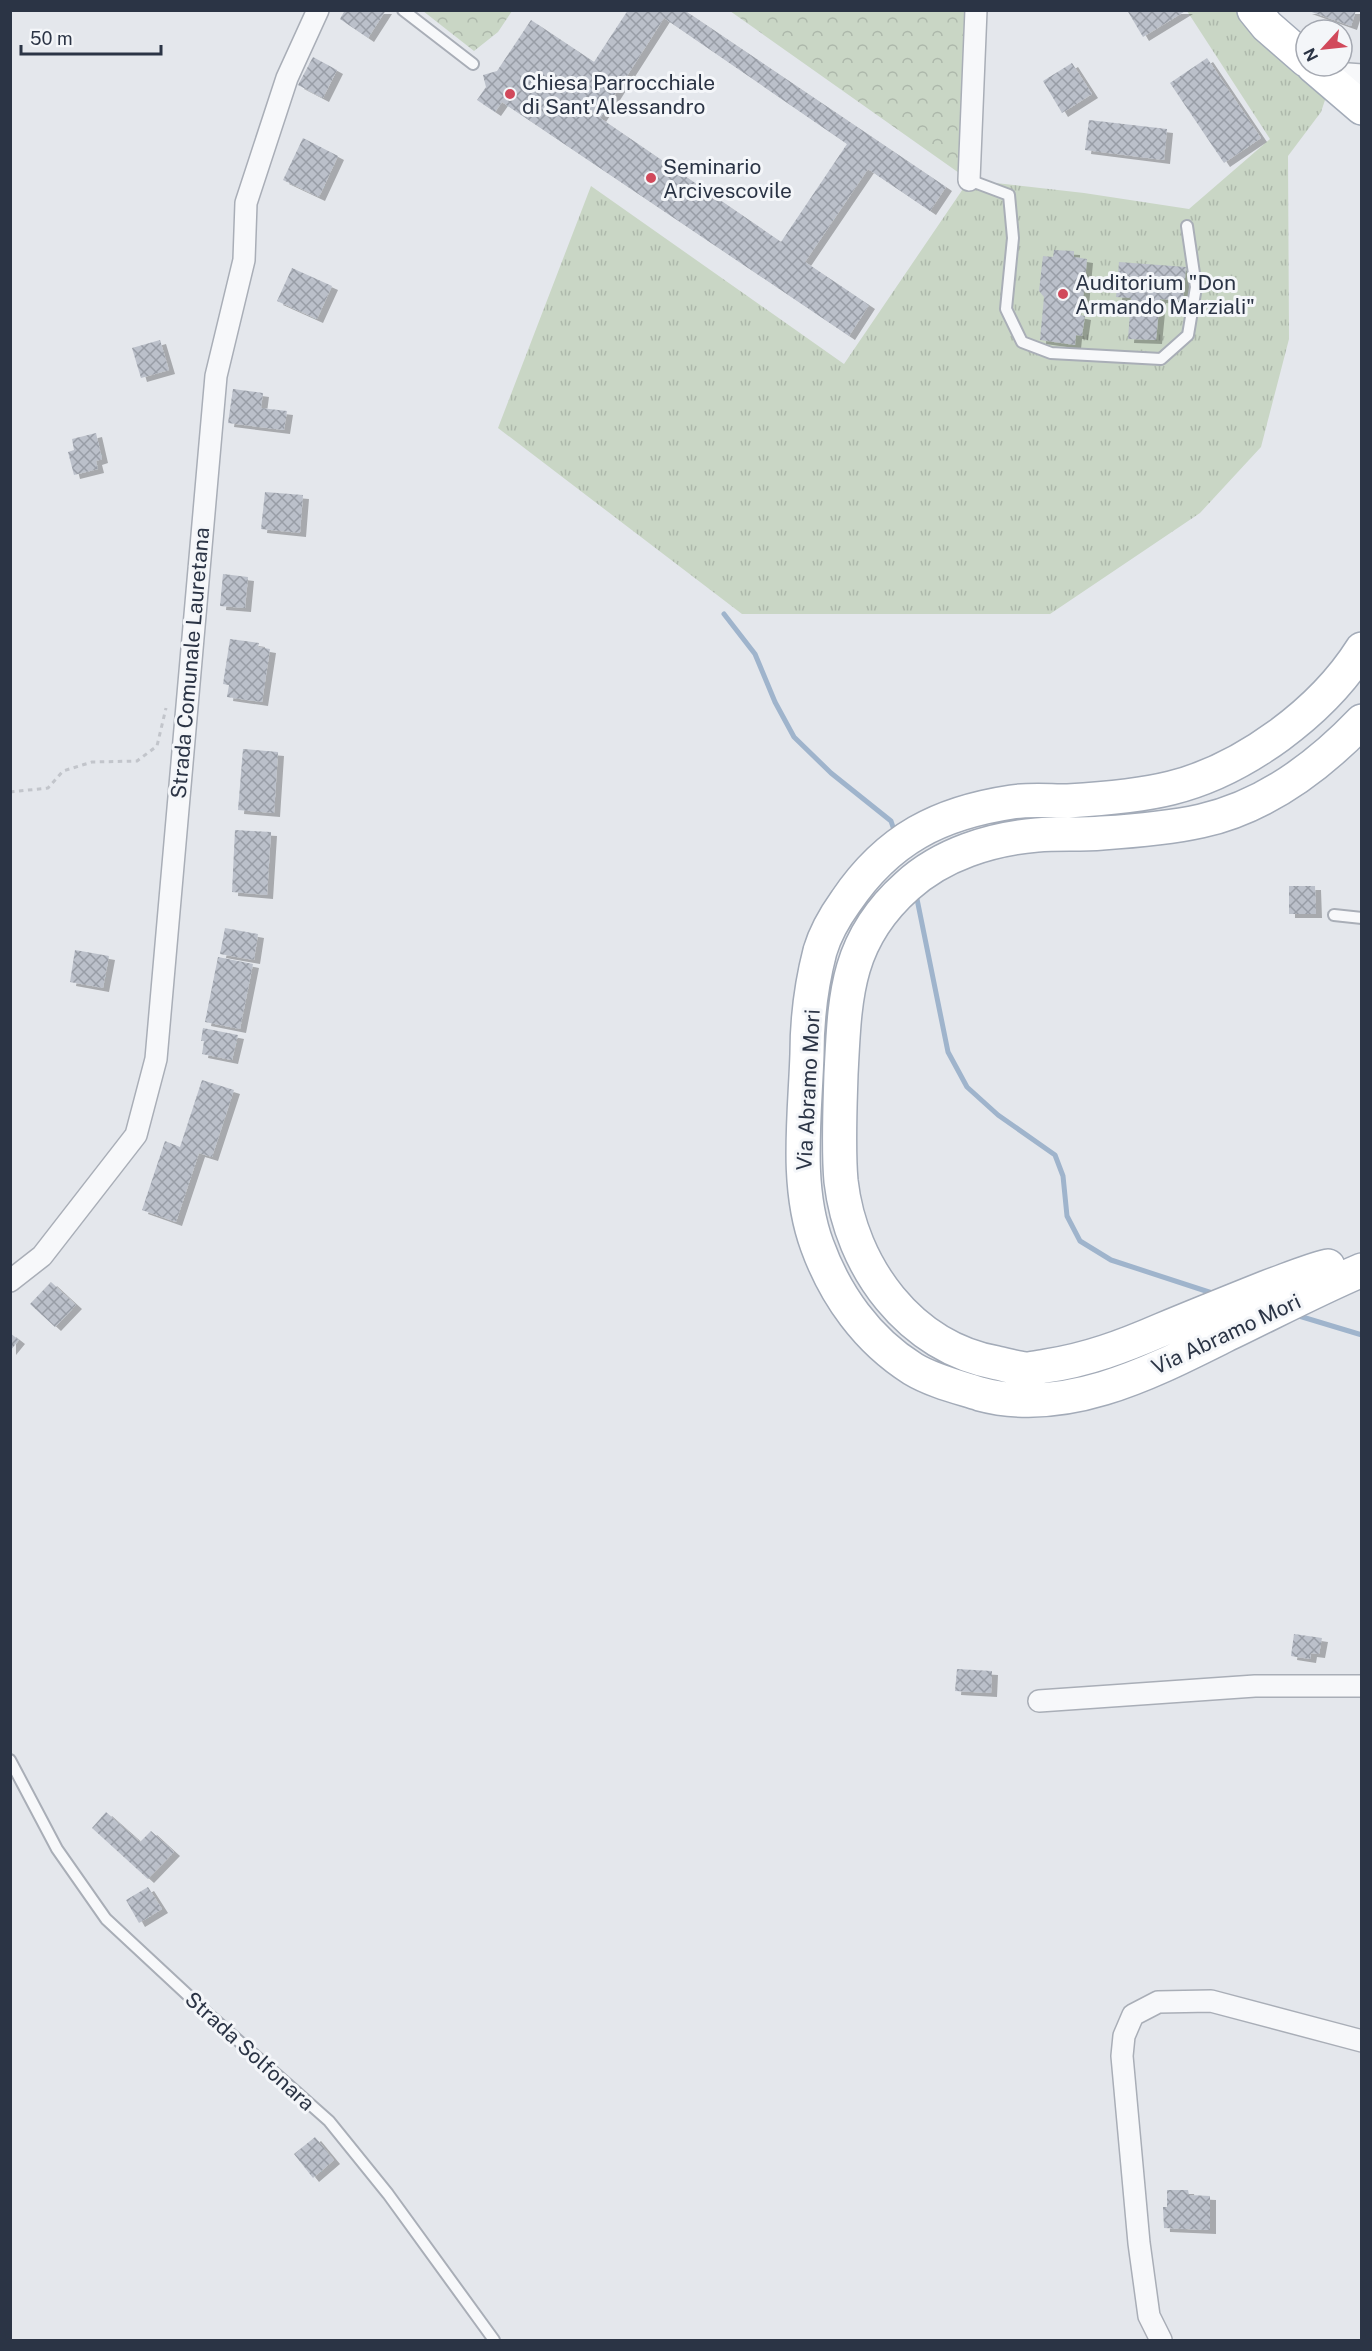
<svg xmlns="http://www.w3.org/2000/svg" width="1372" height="2351" font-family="'Public Sans',sans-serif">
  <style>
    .grass { fill: url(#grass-tufts) }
    .park { fill: url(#park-crowns) }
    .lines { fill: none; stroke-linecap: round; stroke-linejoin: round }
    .stream { stroke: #9fb4cc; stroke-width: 5 }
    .building { fill: url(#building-cross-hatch); fill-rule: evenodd; filter: url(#shadow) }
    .lane-casing { stroke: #a9aeb7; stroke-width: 14 }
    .street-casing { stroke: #a9aeb7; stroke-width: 24 }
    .primary-casing { stroke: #a3abb8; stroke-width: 36 }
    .path { stroke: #c2c5cb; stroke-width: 3; stroke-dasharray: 4.5 4.5; stroke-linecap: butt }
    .lane { stroke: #f7f8fa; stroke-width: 10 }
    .street { stroke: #f7f8fa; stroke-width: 21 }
    .primary { stroke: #fff; stroke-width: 33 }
    .poi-dot { fill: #d1495b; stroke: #f4f6f9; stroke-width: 2 }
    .labels { text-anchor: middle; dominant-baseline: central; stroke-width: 6; stroke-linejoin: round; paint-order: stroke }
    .poi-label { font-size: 21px; fill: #2b3445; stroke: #f4f6f9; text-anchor: start }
    .street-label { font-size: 21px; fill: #2b3445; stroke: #f4f6f9 }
  </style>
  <defs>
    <pattern id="grass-tufts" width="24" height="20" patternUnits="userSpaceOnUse" patternTransform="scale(1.5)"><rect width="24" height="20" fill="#c9d6c5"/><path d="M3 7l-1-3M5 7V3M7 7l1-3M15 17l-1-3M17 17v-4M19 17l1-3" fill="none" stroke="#adb8ab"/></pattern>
    <pattern id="park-crowns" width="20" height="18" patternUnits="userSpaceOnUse" patternTransform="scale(1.5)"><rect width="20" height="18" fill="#c9d6c5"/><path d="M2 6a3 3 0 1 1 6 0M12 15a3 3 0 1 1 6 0" fill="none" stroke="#adb8ab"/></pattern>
    <pattern id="building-cross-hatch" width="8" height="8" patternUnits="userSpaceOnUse" patternTransform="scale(1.5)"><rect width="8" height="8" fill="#bbc0ca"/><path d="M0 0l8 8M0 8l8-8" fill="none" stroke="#989da6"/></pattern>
    <filter id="shadow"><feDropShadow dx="6" dy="4" stdDeviation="0" flood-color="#0004"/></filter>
  </defs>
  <rect width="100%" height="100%" fill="#e4e7ec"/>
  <path class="grass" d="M 1187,11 L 1237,11 L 1328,91 L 1321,112 L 1288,156 L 1289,339 L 1261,447 L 1200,513 L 1050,614 L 742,614 L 498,428 L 591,186 L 844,364 L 969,180 L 1084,193 L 1189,209 L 1270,139 Z"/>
  <path class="park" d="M 423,11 L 512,11 L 498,32 L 474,51 Z
    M 730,11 L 976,11 L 969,180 Z"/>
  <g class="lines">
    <path class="stream" d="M 724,614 L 755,654 L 775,702 L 794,737 L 831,773 L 891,821 L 893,827
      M 917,899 L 948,1052 L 967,1087 L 998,1115 L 1055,1155 L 1063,1176 L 1067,1216 L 1080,1241 L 1111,1260 L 1212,1293
      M 1299,1316 L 1362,1335"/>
  </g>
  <path class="building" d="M 345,10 L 386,10 L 368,38 L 340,19 Z
    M 628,10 L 684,10 L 946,187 L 930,211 L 868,169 L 805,262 L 869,305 L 849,336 L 502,102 L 495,112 L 477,100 L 486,87 L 483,75 L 497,71 L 531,20 L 594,62 ZM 664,18 L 847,144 L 781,242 L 600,118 Z
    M 1127,10 L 1187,10 L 1143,37 Z
    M 1306,10 L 1356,10 L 1351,26 Z
    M 313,57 L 337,70 L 323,98 L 298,85 Z
    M 1207,58 L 1261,138 L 1224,163 L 1170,83 Z
    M 1072,63 L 1092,94 L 1062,113 L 1043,81 Z
    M 1089,120 L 1167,129 L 1164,160 L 1085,150 Z
    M 303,138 L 338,156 L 319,197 L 283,180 Z
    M 1054,250 L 1074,251 L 1074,257 L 1087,259 L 1083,301 L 1076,305 L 1075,314 L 1085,316 L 1082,336 L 1076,335 L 1075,345 L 1040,340 L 1044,297 L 1039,291 L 1043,256 L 1053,257 Z
    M 1119,262 L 1186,267 L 1183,301 L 1160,299 L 1156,340 L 1128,339 L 1131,298 L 1116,297 Z
    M 292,268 L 332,286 L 317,319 L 277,301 Z
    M 160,340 L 169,370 L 141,378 L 132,348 Z
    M 233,389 L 263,393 L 261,408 L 287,411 L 284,430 L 228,423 Z
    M 96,433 L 102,459 L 96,461 L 98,469 L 74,475 L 68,452 L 74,450 L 72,439 Z
    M 265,492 L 303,495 L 300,533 L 261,529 Z
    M 223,574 L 248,577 L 245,608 L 220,606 Z
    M 230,639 L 259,643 L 258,647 L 270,649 L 262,702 L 227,697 L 229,685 L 223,684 Z
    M 243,749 L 278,752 L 274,813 L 238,810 Z
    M 235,830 L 271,832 L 267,895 L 232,892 Z
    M 1289,886 L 1315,886 L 1316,914 L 1289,914 Z
    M 225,928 L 258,934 L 254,960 L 220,954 Z
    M 75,950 L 109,956 L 103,988 L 70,982 Z
    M 218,957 L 253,964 L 240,1029 L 205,1022 Z
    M 203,1028 L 238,1035 L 232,1060 L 202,1054 L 204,1041 L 201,1041 Z
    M 202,1080 L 234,1090 L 212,1157 L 199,1153 L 176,1222 L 142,1210 L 165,1141 L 180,1147 Z
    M 51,1282 L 76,1305 L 55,1327 L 30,1304 Z
    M 10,1333 L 19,1340 L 10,1351 Z
    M 1294,1634 L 1322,1638 L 1319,1654 L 1311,1653 L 1310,1659 L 1291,1656 Z
    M 957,1669 L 992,1671 L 991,1693 L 955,1691 Z
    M 106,1812 L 140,1842 L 151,1831 L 174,1852 L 148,1879 L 92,1828 Z
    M 148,1887 L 162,1909 L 139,1923 L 126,1900 Z
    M 315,2137 L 334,2160 L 313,2178 L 294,2154 Z
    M 1167,2190 L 1188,2190 L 1189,2195 L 1210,2196 L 1210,2230 L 1164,2228 L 1163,2207 L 1167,2207 Z"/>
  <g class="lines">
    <defs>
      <path id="lane" d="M 403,10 L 473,64
        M 969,180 L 1009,195 L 1013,238 L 1006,309 L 1022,342 L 1051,353 L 1161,359 L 1188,335 L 1196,287 L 1187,226
        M 1334,915 L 1362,918
        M 10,1760 L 57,1849 L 106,1919 L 206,2012 L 329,2121 L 388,2194 L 494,2340"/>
      <path id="street" d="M 1320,72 L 1362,75
        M 969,180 L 976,10
        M 10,1281 L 42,1256 L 136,1135 L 156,1059 L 216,376 L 244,260 L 246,203 L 287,78 L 318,10
        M 1039,1701 L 1255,1686 L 1362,1686
        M 1161,2340 L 1149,2316 L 1139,2243 L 1122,2056 L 1124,2036 L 1133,2015 L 1158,2002 L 1211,2001 L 1362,2041"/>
      <path id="primary" d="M 1254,10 L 1267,26 L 1306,60
        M 1313,66 L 1362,108
        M 1362,649 C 1322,712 1244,770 1171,788 C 1139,796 1101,799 1068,801 C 1049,801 1030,799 1012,802 C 939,813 888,839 846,901 C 836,915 825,934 820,951 C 812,982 807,1021 807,1054 C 805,1116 795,1185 817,1245 C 835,1295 867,1340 913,1369 C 933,1381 958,1387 980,1394 C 1065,1417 1150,1373 1224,1336 C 1270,1314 1315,1290 1362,1270
        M 1328,1266 C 1307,1271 1287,1280 1267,1287 C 1232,1301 1197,1315 1161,1330 C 1124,1346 1087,1360 1046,1366 C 1040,1367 1032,1369 1025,1369 C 1016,1368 1006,1365 997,1363 C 910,1347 851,1268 841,1181 C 838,1148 840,1108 841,1074 C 845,998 845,941 907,886 C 942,854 991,839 1037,835 C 1059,833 1080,835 1102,833 C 1134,831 1169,828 1201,821 C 1264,807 1318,767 1362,721"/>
    </defs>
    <use href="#lane" class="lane-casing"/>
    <use href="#street" class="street-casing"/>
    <use href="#primary" class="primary-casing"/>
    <path class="path" d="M 10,792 L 48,788 L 63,771 L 92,762 L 137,761 L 157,746 L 166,708"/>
    <use href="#lane" class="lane"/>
    <use href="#street" class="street"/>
    <use href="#primary" class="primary"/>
  </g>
  <g class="poi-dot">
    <circle cx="510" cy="94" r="6"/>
    <circle cx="651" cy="178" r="6"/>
    <circle cx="1063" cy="294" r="6"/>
  </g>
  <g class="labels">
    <g class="poi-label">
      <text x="522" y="82">Chiesa Parrocchiale<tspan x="522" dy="24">di Sant'Alessandro</tspan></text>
      <text x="663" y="166">Seminario<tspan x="663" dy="24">Arcivescovile</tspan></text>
      <text x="1075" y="282">Auditorium "Don<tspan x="1075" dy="24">Armando Marziali"</tspan></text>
    </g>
    <g class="street-label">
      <text transform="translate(190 663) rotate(-85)">Strada Comunale Lauretana</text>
      <text transform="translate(808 1090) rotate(-87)">Via Abramo Mori</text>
      <text transform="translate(1226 1334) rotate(-25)">Via Abramo Mori</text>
      <text transform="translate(250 2051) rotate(42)">Strada Solfonara</text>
    </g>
  </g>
  <rect width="1372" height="2351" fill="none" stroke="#2b3445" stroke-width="24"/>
  <g transform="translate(1324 48) rotate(243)"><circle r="28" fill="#f4f6f9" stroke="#a4a8b1" stroke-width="1.5"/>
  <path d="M0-4.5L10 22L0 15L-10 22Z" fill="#d1495b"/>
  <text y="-9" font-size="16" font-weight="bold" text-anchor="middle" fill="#2b3445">N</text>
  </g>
  <path d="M21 45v9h140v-9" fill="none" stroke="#2b3445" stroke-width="3"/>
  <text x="30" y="45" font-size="18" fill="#2b3445" stroke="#f4f6f9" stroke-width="4.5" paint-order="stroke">50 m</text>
</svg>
